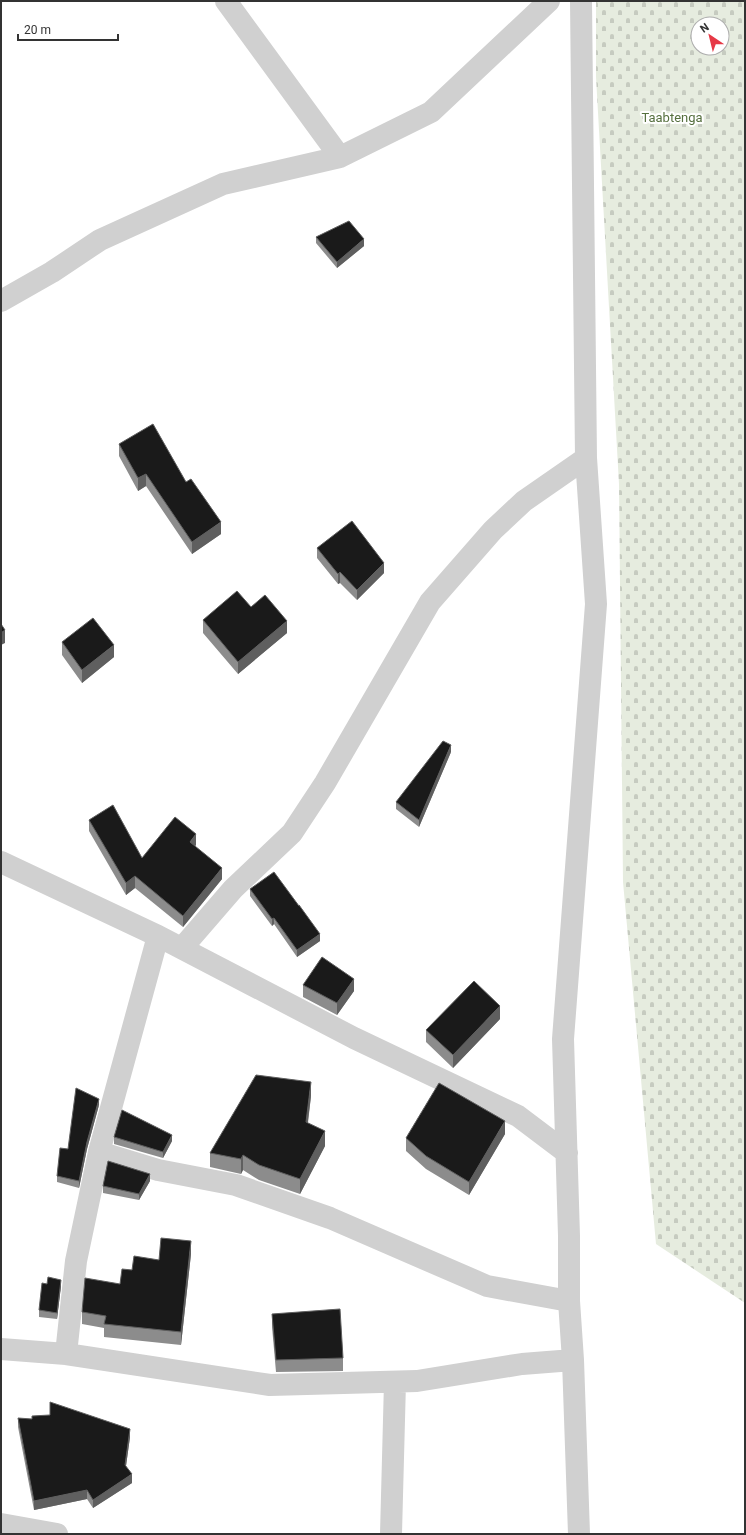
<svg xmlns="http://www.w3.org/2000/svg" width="746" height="1535" font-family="Roboto,sans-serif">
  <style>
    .cemetery { fill: url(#cemetery-stones); fill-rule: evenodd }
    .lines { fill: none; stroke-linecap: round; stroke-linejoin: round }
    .minor { stroke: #d0d0d0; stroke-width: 22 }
    .wall { fill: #8c8c8c }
    .shaded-wall { fill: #5f5f5f }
    .building { fill: #1a1a1a; stroke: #5f5f5f }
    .labels { text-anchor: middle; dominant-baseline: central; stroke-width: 4; stroke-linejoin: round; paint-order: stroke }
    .park-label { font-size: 13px; fill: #56703f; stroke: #fff }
  </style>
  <defs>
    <pattern id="cemetery-stones" width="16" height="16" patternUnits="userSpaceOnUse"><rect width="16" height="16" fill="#e6ecdf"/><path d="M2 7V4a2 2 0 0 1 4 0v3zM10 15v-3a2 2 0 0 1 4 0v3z" fill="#c6cbc0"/></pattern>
  </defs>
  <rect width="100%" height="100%" fill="#fff"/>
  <path class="cemetery" d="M 596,1 L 745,1 L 745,1303 L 656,1244 L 623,882 L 619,484 L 596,77 ZM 698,24 L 722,24 L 722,48 L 698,48 Z"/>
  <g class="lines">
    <path class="minor" d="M 226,1 L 340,157
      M 1,301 L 52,272 L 100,240 L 223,184 L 340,157 L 431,112 L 549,1
      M 1,862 L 158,936 L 354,1038 L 518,1116 L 567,1153
      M 182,948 L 233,889 L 292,833 L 325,783 L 430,602 L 493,530 L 524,501 L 586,458
      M 99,1152 L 158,1170 L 236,1185 L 330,1218 L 487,1286 L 569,1301
      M 1,1349 L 66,1354 L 76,1261 L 99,1152 L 158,936
      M 66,1354 L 270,1385 L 417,1381 L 522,1364 L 573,1360
      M 1,1524 L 57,1534
      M 391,1534 L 395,1382
      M 579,1534 L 573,1360 L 569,1301 L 569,1236 L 563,1039 L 596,604 L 586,458 L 581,1"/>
  </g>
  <path class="wall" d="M 316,237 L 364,246 L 337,268 L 316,243 Z
    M 119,444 L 186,482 L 221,534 L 192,554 L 146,486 L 138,491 L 119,456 Z
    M 317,548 L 384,573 L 357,600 L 340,583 L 338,584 L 317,558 Z
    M 251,607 L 287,633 L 238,674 L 203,633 L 203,620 Z
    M 62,642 L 114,657 L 82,683 L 62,655 Z
    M 451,752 L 419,827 L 396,809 L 396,802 Z
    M 89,820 L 142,858 L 196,845 L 195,846 L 222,879 L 183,927 L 135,888 L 126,895 L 89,831 Z
    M 250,889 L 299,906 L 320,941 L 297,957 L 274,924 L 272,926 L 250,896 Z
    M 303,985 L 354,991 L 337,1015 L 303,997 Z
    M 500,1019 L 453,1068 L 426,1042 L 426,1030 Z
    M 311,1096 L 308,1123 L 325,1146 L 300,1194 L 259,1180 L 243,1170 L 241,1174 L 210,1167 L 210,1153 Z
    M 99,1105 L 87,1149 L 79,1188 L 57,1182 L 57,1176 L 68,1149 Z
    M 505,1134 L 469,1195 L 426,1169 L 406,1151 L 406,1138 Z
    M 114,1137 L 172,1141 L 163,1158 L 114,1144 Z
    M 150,1181 L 139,1200 L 103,1193 L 103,1186 Z
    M 191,1254 L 181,1345 L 104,1337 L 104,1328 L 82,1324 L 82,1312 L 120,1284 L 159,1260 Z
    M 47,1284 L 61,1286 L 57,1319 L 39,1317 L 39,1310 Z
    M 272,1314 L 343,1358 L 343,1371 L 276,1372 L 272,1327 Z
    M 18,1418 L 130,1437 L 126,1466 L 132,1483 L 93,1508 L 87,1499 L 34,1510 L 18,1427 Z"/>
  <path class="shaded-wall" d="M 364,239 L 364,246 L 337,268 L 337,262 Z
    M 146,474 L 146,486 L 138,491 L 138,478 Z
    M 221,522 L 221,534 L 192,554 L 192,542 Z
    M 384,563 L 384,573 L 357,600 L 357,590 Z
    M 340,572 L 340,583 L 338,584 L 338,574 Z
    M 287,621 L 287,633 L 238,674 L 238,662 Z
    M 5,630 L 5,643 L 1,645 L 1,633 Z
    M 114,645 L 114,657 L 82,683 L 82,670 Z
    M 451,745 L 451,752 L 419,827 L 419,820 Z
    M 196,834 L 196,845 L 190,853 L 190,842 Z
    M 222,868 L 222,879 L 183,927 L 183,916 Z
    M 135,876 L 135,888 L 126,895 L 126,883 Z
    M 274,918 L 274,924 L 272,926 L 272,919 Z
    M 320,934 L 320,941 L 297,957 L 297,950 Z
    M 354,979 L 354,991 L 337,1015 L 337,1003 Z
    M 500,1006 L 500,1019 L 453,1068 L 453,1055 Z
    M 311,1082 L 311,1096 L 306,1136 L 306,1122 Z
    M 99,1099 L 99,1105 L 87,1149 L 79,1188 L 79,1181 L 87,1142 Z
    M 505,1121 L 505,1134 L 469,1195 L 469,1182 Z
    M 325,1131 L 325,1146 L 300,1194 L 300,1179 Z
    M 172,1135 L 172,1141 L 163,1158 L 163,1152 Z
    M 243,1155 L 243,1170 L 241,1174 L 241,1159 Z
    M 150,1174 L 150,1181 L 139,1200 L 139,1194 Z
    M 191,1241 L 191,1254 L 181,1345 L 181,1332 Z
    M 61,1280 L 61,1286 L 57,1319 L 57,1313 Z
    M 130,1429 L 130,1437 L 125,1473 L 125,1465 Z
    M 132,1474 L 132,1483 L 93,1508 L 93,1500 Z
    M 87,1490 L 87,1499 L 34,1510 L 34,1501 Z"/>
  <path class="building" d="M 349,221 L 364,239 L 337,262 L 316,237 Z
    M 153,424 L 186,482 L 191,479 L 221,522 L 192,542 L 146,474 L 138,478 L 119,444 Z
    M 352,521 L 384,563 L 357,590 L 340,572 L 338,574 L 317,548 Z
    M 237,591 L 251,607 L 265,595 L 287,621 L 238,662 L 203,620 Z
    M 93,618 L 114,645 L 82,670 L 62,642 Z
    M 1,624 L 5,630 L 1,633 Z
    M 443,741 L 451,745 L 419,820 L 396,802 Z
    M 113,805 L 142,858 L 175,817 L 196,834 L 190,842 L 222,868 L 183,916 L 135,876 L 126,883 L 89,820 Z
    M 274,872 L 299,906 L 299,905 L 320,934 L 297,950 L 274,918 L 272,919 L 250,889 Z
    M 322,957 L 354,979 L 337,1003 L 303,985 Z
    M 474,981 L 500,1006 L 453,1055 L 426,1030 Z
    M 256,1075 L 311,1082 L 306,1122 L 325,1131 L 300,1179 L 259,1165 L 243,1155 L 241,1159 L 210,1153 Z
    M 439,1083 L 505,1121 L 469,1182 L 426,1156 L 406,1138 Z
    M 76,1088 L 99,1099 L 87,1142 L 79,1181 L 57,1176 L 60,1148 L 68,1149 Z
    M 122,1110 L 172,1135 L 163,1152 L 114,1137 Z
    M 108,1161 L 150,1174 L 139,1194 L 103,1186 Z
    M 161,1238 L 191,1241 L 181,1332 L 104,1324 L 106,1316 L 82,1312 L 85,1278 L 120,1284 L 122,1269 L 132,1270 L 134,1256 L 159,1260 Z
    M 48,1277 L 61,1280 L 57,1313 L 39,1310 L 42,1283 L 47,1284 Z
    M 340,1309 L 343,1358 L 276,1360 L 272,1314 Z
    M 50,1402 L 130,1429 L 125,1465 L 132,1474 L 93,1500 L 87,1490 L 34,1501 L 18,1418 L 32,1419 L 32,1416 L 50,1415 Z"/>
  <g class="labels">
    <g class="park-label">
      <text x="672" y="117">Taabtenga</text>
    </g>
  </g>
  <rect width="746" height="1535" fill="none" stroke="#333333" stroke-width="4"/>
  <g transform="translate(710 36) rotate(325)"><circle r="19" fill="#ffffff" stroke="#adadad"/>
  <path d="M0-3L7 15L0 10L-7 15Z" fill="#e63946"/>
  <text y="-6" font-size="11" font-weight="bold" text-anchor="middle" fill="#333333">N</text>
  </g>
  <path d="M18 34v6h100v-6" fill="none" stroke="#333333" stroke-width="2"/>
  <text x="24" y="34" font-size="12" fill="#333333" stroke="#ffffff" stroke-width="3" paint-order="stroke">20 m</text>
</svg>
